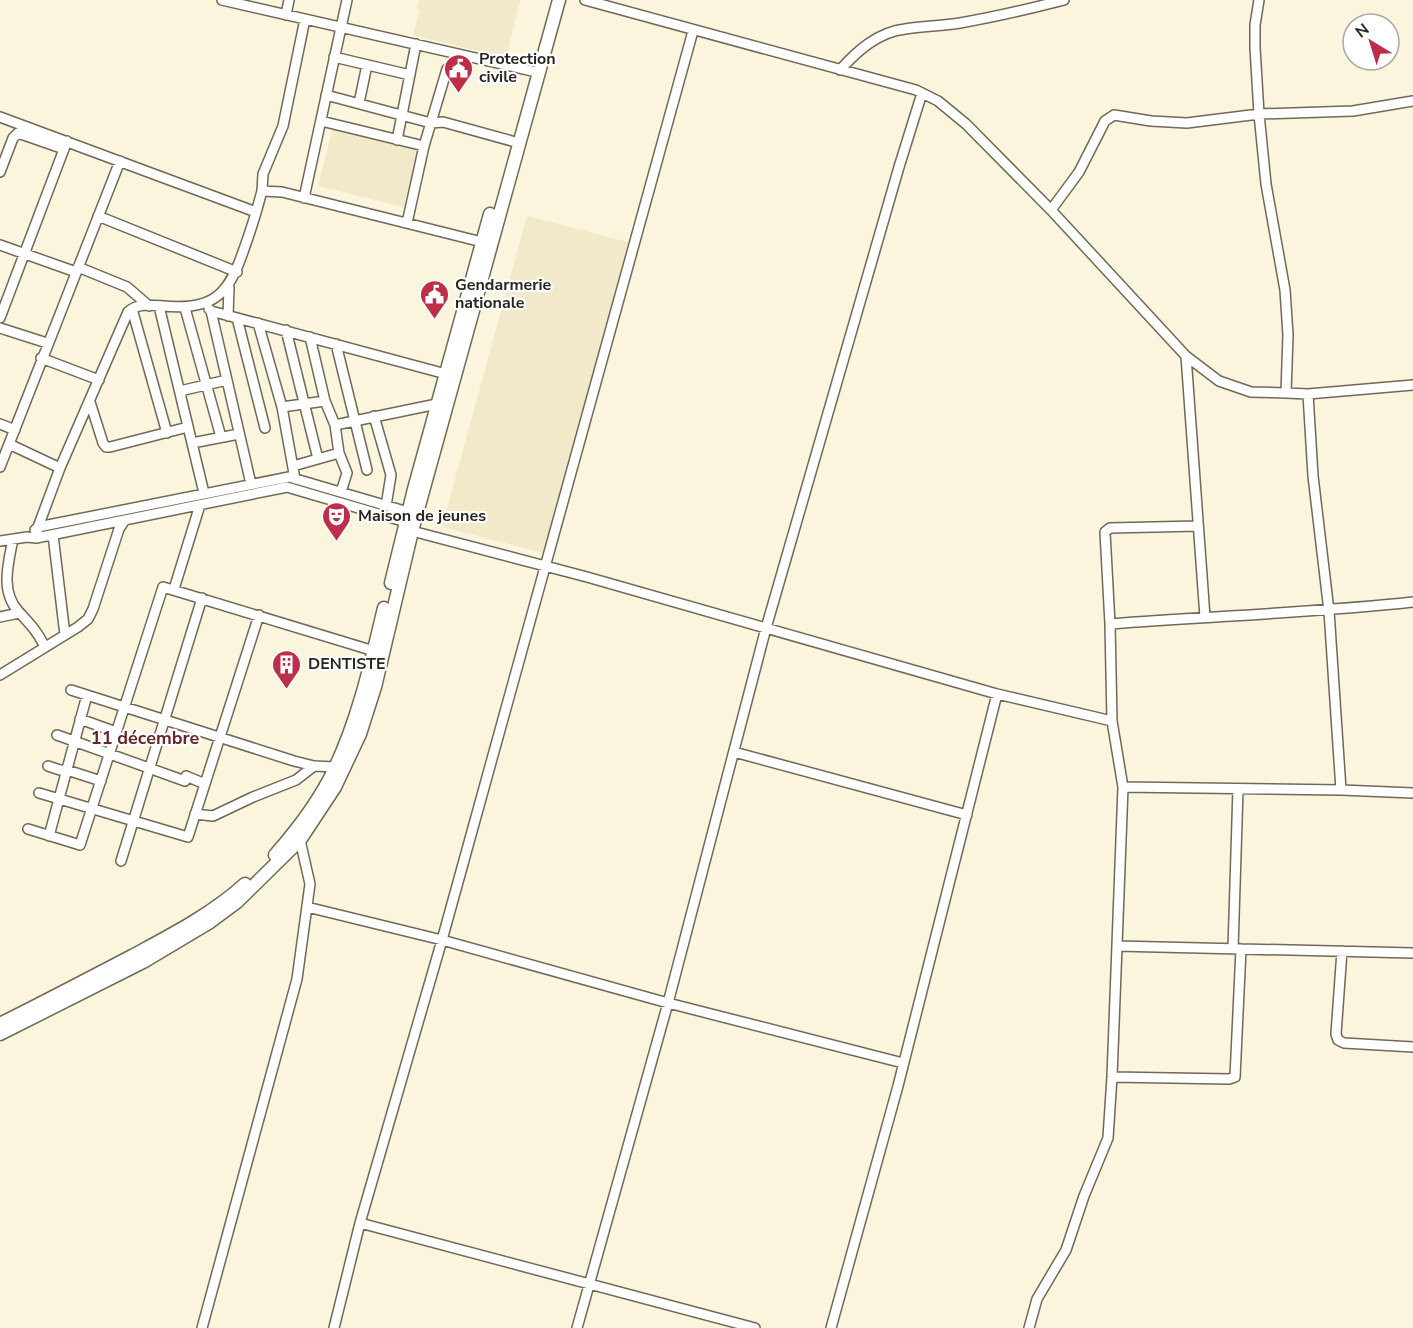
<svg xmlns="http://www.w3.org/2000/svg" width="1413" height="1328" font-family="'Nunito Sans',sans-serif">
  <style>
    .built { fill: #f2e8ca }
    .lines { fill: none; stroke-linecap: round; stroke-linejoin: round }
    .minor-casing { stroke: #706955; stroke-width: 12 }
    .major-casing { stroke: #706955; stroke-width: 15 }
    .minor { stroke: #fff; stroke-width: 9 }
    .major { stroke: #fff; stroke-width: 12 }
    .labels { text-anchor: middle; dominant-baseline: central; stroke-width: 4.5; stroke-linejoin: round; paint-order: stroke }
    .poi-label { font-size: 16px; font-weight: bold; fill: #28261d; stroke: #fff; text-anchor: start }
    .neighbourhood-label { font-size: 18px; font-weight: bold; fill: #69232c; stroke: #fff }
  </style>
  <rect width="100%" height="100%" fill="#fcf5dd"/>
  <path class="built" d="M 419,0 L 520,0 L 506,58 L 413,35 L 420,10 L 417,9 Z
    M 333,128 L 418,150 L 403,207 L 318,186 Z
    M 527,216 L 628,242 L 544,553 L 442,527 Z"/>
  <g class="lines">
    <defs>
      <path id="minor" d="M 222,0 L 532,71
        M 585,0 L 916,90 L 938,101 L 966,124 L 1051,210 L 1186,356 L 1219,381 L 1251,392 L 1286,393 L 1308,394 L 1413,385
        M 1259,0 L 1255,25 L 1255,48 L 1259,114 L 1266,184 L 1285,290 L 1288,335 L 1286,393
        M 286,15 L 289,0
        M 334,57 L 410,75
        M 840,70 C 857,51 878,32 905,29 C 923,26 942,26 960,23 C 995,17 1029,9 1064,0
        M 326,95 L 431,123 L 443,122 L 512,141
        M 359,103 L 367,65
        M 0,117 L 256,212
        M 321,121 L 424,146
        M 397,140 L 416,44
        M 0,172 L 13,138 L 18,133 L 64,149
        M 262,191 L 263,174 L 283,126 L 305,19
        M 304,198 L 347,0
        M 1051,210 L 1079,172 L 1105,121 L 1114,115 L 1151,121 L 1187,123 L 1259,114 L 1353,111 L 1413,101
        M 98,216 L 237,272
        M 407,223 L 424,146 L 447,69
        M 0,245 L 76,272
        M 78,267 L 127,287 L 149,306
        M 159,306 L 204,493
        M 185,308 L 221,437
        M 132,309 L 167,433
        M 209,309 L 211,311 L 251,484
        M 211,311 L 446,374
        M 228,316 L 229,287
        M 0,318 L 67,141
        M 237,318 L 265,428
        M 258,323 L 282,407 L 295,479
        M 0,328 L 47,343
        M 286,330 L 318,459
        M 310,337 L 325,401 L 335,425 L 339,453 L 347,473 L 341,492
        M 336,344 L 367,470
        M 1186,356 L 1205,617
        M 41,358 L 99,380
        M 180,391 L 227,380
        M 1308,394 L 1313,476 L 1329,611 L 1341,790
        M 90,402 L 103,443 L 106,447 L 110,447 L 188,427
        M 282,407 L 325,401
        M 374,416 L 391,475 L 386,506
        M 0,424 L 15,430
        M 335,425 L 437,404
        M 192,443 L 239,434
        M 9,444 L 60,468
        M 293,466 L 339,453
        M 0,467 L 120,161
        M 35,530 L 38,527 L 289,477 L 408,512
        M 412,531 L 587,577 L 997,694 L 1112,721
        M 53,535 L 65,635
        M 36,538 L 38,527 L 60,468 L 128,312 C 137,303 152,305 163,306 C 214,311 229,294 244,249 C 251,230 257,210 262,191 L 282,192 L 482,242
        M 13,539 C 8,564 0,592 19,612 C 31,625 37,631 45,647
        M 0,541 L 27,537 L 36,538 L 287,487 L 406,522
        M 174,589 L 200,505
        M 0,617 L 19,613
        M 1110,624 C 1211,616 1312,613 1413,602
        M 0,675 L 78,627 L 88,619 L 93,609 L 119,529 L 125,520
        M 71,690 L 294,761 L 314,766
        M 80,719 L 116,732
        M 57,735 L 185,781 L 186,776 L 205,784
        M 734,752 L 967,815
        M 48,766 L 60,770 L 67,770 L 101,781
        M 1123,787 L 1341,790 L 1413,793
        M 39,793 L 188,837 L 259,615
        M 195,814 L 213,816 L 253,797 L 296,780 L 314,766 L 335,767
        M 28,829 L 80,845 L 163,587 L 374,651
        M 49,836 L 87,695
        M 121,861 L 202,598
        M 307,907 L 442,940 L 668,1003 L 903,1063
        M 1117,946 L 1413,953
        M 1233,949 L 1238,789
        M 1342,951 L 1336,1034 L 1338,1040 L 1344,1043 L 1413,1047
        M 1112,1077 L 1229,1079 L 1235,1077 L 1241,949
        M 360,1223 L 755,1328
        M 202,1328 L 297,979 L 310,884 L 300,840
        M 334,1328 L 360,1223 L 442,940 L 693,31
        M 577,1328 L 668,1003 L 766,628 L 899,167 L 922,93
        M 831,1328 L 898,1086 L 997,694
        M 1029,1328 L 1037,1299 L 1066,1250 L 1084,1196 L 1108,1138 L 1112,1077 L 1123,787 L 1112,721 L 1110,624 L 1105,532 L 1110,528 L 1198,526"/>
      <path id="major" d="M 391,583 L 414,489 L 490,214
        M 275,855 C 297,830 321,798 335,768 C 359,717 371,662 384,608
        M 0,1024 C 44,1002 88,979 132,956 C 171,935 212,914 245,884
        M 0,1034 L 143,962 L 210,922 L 237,902 L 300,840 L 335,787 L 360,734 L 375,687 L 412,531 L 559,0"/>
    </defs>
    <use href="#minor" class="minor-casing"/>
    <use href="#major" class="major-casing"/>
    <use href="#minor" class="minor"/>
    <use href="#major" class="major"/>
  </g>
  <defs>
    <symbol id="civic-pin" viewBox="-11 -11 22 30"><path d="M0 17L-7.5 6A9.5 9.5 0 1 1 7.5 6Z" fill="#bf2e49" stroke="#fff"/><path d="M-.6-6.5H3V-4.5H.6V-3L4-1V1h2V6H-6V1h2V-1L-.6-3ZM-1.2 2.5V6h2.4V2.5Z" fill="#fff"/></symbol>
    <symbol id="theatre-pin" viewBox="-11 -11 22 30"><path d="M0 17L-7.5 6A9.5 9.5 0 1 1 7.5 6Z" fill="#bf2e49" stroke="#fff"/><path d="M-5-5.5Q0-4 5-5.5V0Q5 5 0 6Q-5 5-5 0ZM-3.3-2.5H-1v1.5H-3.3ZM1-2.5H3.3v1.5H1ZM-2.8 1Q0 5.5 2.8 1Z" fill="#fff"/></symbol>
    <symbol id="building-pin" viewBox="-11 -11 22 30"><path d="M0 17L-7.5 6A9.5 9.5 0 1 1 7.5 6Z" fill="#bf2e49" stroke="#fff"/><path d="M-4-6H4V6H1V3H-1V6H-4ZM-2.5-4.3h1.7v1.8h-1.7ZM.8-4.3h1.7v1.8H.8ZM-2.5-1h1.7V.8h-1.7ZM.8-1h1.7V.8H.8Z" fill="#fff"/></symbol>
  </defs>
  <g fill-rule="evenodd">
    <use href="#civic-pin" x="442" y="52" width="33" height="45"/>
    <use href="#civic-pin" x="418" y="278" width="33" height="45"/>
    <use href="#theatre-pin" x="320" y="500" width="33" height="45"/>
    <use href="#building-pin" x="270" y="648" width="33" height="45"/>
  </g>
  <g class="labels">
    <g class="poi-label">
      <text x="479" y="59">Protection<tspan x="479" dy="18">civile</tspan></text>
      <text x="455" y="285">Gendarmerie<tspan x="455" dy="18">nationale</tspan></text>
      <text x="358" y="516">Maison de jeunes</text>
      <text x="308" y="664">DENTISTE</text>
    </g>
    <g class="neighbourhood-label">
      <text x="145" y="738">11 décembre</text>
    </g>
  </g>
  <g transform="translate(1371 42) rotate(322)"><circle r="28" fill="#ffffff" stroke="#a9a8a5" stroke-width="1.5"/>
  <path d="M0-4.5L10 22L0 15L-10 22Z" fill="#bf2e49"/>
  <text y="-9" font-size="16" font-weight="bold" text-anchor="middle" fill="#28261d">N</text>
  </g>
</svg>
